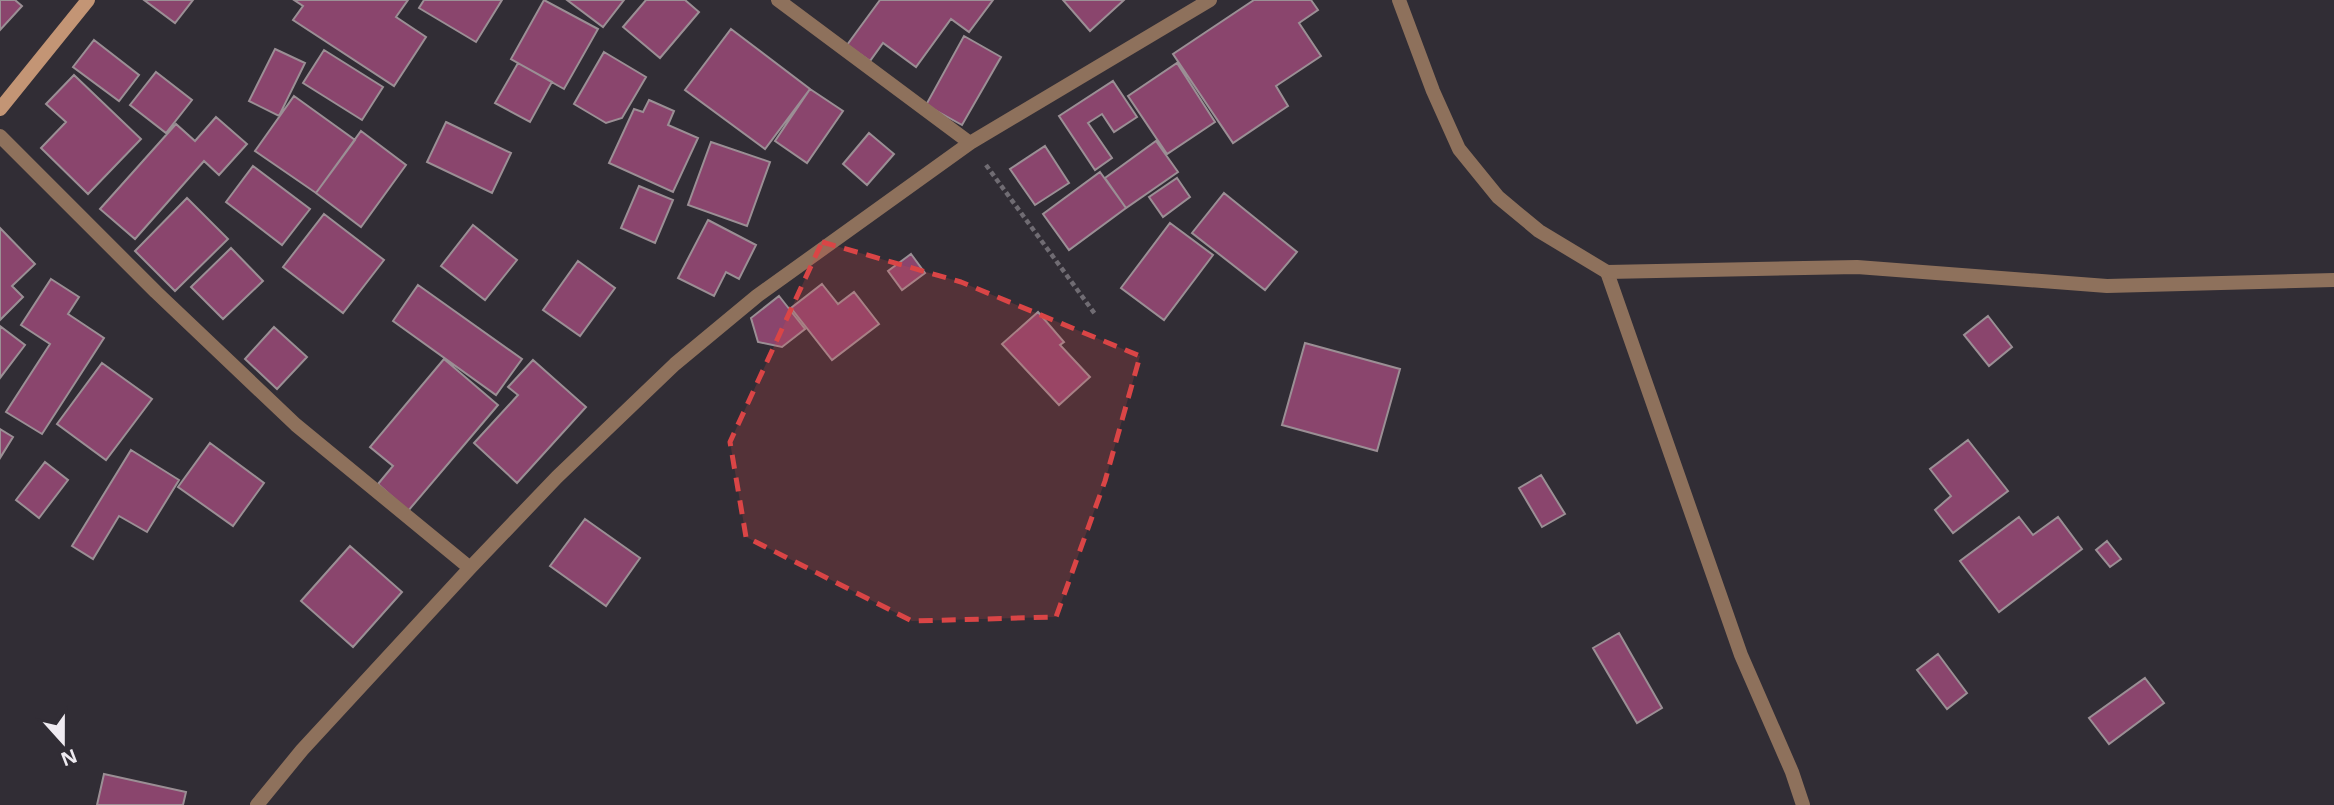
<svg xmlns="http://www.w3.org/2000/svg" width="2334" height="805" font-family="'Open Sans',sans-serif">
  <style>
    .building { fill: #8a456d; stroke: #9b8f95; stroke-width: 2 }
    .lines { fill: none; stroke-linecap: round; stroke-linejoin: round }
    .path { stroke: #706c73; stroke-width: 4.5; stroke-dasharray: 5 3.5; stroke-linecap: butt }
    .lane { stroke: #8e715c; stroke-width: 14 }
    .street { stroke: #8e715c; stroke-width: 14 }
    .secondary { stroke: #c39575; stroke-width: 14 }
    .marked { fill: #da4546; fill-opacity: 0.2; stroke: #da4546; stroke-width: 5; stroke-dasharray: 14 9; stroke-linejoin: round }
  </style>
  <rect width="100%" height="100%" fill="#312d35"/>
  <path class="building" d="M 0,0 L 15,0 L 22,6 L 0,30 Z
    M 144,0 L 193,0 L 175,23 Z
    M 294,0 L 408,0 L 396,17 L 426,37 L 394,86 L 293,20 L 303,6 Z
    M 424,0 L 502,0 L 476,42 L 419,8 Z
    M 544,0 L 598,29 L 564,89 L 511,59 Z
    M 567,0 L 624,0 L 603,27 Z
    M 646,0 L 685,0 L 699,12 L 660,58 L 623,27 Z
    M 880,0 L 993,0 L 969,32 L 951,19 L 916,67 L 883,43 L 870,61 L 847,45 Z
    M 1063,0 L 1124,0 L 1090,31 Z
    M 1254,0 L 1311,0 L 1318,10 L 1299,23 L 1321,56 L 1276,86 L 1288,106 L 1233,143 L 1173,54 Z
    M 731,29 L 810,89 L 765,149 L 685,90 Z
    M 964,36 L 1001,57 L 962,125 L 926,105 Z
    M 94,40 L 139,75 L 119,101 L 73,67 Z
    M 275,49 L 305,63 L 279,116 L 249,101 Z
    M 324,50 L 383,87 L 362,120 L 303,83 Z
    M 604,52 L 646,77 L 622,118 L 606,123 L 574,104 Z
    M 518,63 L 552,82 L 530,122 L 495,103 Z
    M 1177,63 L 1215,122 L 1167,154 L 1128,96 Z
    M 156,72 L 192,100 L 166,133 L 130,105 Z
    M 74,75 L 141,139 L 88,194 L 41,148 L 66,122 L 46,104 Z
    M 1113,81 L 1137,117 L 1114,132 L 1102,114 L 1088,123 L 1112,158 L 1095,170 L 1059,116 Z
    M 810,89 L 843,111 L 807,163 L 775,141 Z
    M 294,96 L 355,140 L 316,193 L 255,151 Z
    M 649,100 L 674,111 L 668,125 L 698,138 L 673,192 L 609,163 L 634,109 L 643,112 Z
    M 216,117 L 247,144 L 219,175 L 204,161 L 135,239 L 100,209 L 176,124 L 195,141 Z
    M 446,122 L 511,153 L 492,193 L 427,162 Z
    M 361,131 L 406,165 L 361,227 L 316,193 Z
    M 869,133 L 894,154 L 867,185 L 843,164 Z
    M 1156,141 L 1178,172 L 1126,208 L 1105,178 Z
    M 711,142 L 770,162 L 747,226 L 688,205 Z
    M 1045,146 L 1069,183 L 1035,205 L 1010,169 Z
    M 253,166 L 310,209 L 282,245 L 226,202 Z
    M 1100,172 L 1126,208 L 1069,250 L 1043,214 Z
    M 1177,178 L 1190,197 L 1163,217 L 1149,197 Z
    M 639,186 L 673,200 L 655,243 L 621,228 Z
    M 1224,193 L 1297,252 L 1265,290 L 1192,233 Z
    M 187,198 L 228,239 L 175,291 L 135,251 Z
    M 324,214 L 384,260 L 343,313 L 283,267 Z
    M 708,220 L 756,245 L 739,279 L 726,272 L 714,296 L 678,278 Z
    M 1170,223 L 1213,255 L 1164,320 L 1121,288 Z
    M 473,225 L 517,260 L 485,300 L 441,266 Z
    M 0,228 L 35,264 L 12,286 L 23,297 L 0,320 Z
    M 231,248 L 263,281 L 223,319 L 191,287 Z
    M 911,254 L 925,273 L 902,290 L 888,271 Z
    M 578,261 L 615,288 L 580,336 L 543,310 Z
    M 51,279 L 79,297 L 68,314 L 104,338 L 42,434 L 6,412 L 50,344 L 21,325 Z
    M 822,284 L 838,304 L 854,292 L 879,324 L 832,360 L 791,308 Z
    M 418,285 L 522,359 L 496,395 L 393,321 Z
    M 779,296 L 805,329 L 782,347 L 758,342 L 751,318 Z
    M 1038,312 L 1064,342 L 1060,345 L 1090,377 L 1059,405 L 1002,344 Z
    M 1988,316 L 2012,347 L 1989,366 L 1964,335 Z
    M 0,326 L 25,345 L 0,378 Z
    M 274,327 L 307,357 L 277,389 L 245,359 Z
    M 1305,343 L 1400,369 L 1377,451 L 1282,425 Z
    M 444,359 L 498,405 L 408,511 L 378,484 L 393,466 L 370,447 Z
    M 533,360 L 586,407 L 517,483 L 474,443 L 518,395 L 508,387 Z
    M 102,363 L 152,399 L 106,460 L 57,424 Z
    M 0,429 L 13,437 L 0,458 Z
    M 1968,440 L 2008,491 L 1953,533 L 1935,510 L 1951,496 L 1930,469 Z
    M 210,443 L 264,483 L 233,526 L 178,487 Z
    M 131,450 L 179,480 L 147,532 L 119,516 L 93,559 L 72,546 Z
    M 45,462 L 68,480 L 39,518 L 16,500 Z
    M 1541,475 L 1565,514 L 1542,527 L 1519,488 Z
    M 2019,517 L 2033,535 L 2058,517 L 2082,549 L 1999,612 L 1960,561 Z
    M 585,519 L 640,558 L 606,606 L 550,566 Z
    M 2107,541 L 2121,559 L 2110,567 L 2096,550 Z
    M 350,546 L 402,592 L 353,647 L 301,601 Z
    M 1619,633 L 1662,708 L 1637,723 L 1593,648 Z
    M 1938,654 L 1967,693 L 1947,709 L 1917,670 Z
    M 2145,678 L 2164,703 L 2109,744 L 2089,718 Z
    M 104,774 L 186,792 L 183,805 L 97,805 Z"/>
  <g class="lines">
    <path class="path" d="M 986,165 L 1095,314"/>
    <path class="lane" d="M 1607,272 L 1741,655 L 1792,772 L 1803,805"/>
    <path class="street" d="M 778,0 L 970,143
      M 1399,0 L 1433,91 L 1459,149 L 1498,197 L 1539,231 L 1607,272 L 1857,267 L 2107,286 L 2334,280
      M 0,136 L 156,292 L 296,425 L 470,568
      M 257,805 L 302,750 L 470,568 L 557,477 L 675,364 L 757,296 L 970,143 L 1210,0"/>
    <path class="secondary" d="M 0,109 L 88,0"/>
  </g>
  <path class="marked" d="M 822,242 L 961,282 L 1140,356 L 1105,481 L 1056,617 L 912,621 L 746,537 L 730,442 Z"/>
  <g transform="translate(63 742) rotate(159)" stroke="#312d35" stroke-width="5" paint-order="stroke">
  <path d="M0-5L12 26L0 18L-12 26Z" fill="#efebf1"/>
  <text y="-10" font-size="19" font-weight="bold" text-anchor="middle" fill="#efebf1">N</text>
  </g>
</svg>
